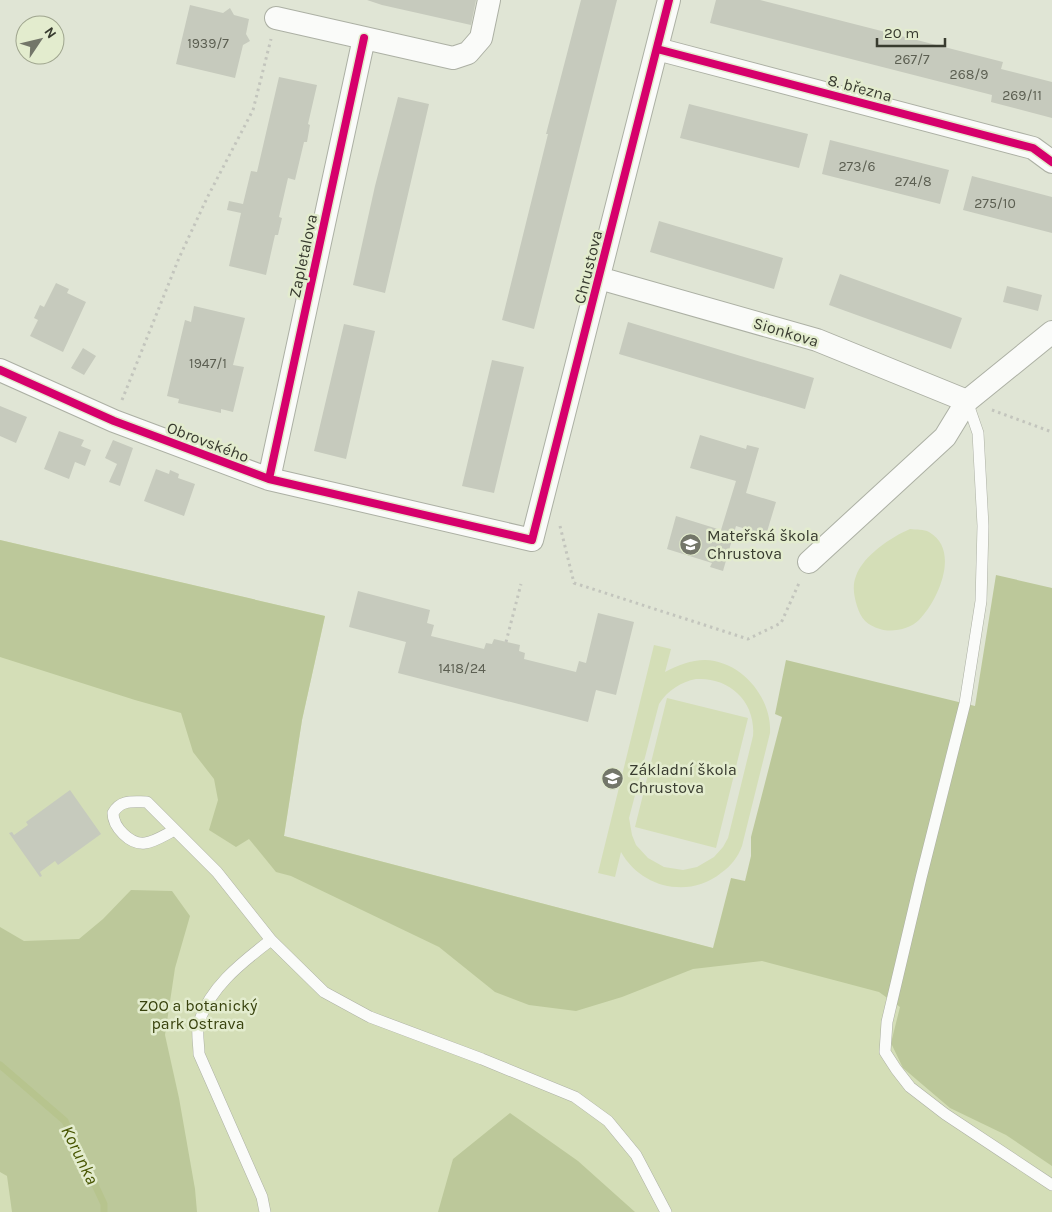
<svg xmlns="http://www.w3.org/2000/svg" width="1052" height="1212" font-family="Karla,sans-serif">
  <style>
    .green { fill: #d4deb7; fill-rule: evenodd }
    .forest { fill: #bcc89a }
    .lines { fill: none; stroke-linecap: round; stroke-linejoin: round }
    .stream { stroke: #b7c48e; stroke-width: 7 }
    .building { fill: #c6cabd }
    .service-casing { stroke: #acb0a4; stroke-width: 12 }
    .minor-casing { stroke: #acb0a4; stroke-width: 24 }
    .path { stroke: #c3c5bd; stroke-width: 3; stroke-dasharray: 2.5 4; stroke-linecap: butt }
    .service { stroke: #fafbf9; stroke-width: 11 }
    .minor { stroke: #fafbf9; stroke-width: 22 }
    .cycleway-casing { stroke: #e3ecce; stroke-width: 11 }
    .cycleway { stroke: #d6006c; stroke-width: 8 }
    .labels { text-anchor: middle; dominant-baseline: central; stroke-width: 5; stroke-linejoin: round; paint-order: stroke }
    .number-label { font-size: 14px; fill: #5c5f52 }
    .street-label { font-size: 16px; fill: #383b2f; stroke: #e3ecce }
    .poi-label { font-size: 16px; fill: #383b2f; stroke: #e3ecce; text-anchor: start }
    .park-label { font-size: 16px; fill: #38420d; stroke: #e3ecce }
    .water-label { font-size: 18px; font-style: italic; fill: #475500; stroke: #e3ecce }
  </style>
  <rect width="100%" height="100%" fill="#e0e5d5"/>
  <path class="green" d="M 910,529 C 916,530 924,529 929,532 C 961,550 938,601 919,620 C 910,629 892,633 880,629 C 867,625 861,619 857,606 C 854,596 852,586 856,576 C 863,556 891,537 910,529 Z
    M 0,540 L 325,616 L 302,720 L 284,836 L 762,961 L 1052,726 L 1052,1212 L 0,1212 Z
    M 654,645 L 671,649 L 665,672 C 678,665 691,660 705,660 C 742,661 772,698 770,733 L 742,846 C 738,857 731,866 721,873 C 689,899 641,888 621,852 L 615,877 L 598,873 ZM 696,679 C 730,677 756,702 753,736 L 728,838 L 723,847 L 714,857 L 697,867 L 683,870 L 664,867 L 648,858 L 636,845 L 632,835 L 629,818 L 659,704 C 668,690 681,682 696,679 Z
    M 667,698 L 748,718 L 716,848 L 635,827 Z"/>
  <path class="forest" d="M 0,540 L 325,616 L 302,720 L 284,836 L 713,948 L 731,878 L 745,881 L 751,856 L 751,837 L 782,717 L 775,714 L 786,660 L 975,706 L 996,575 L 1052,588 L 1052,1166 L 1006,1135 L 950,1108 L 903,1068 L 891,1043 L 900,1007 L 879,992 L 762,961 L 693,969 L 622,997 L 576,1011 L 529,1005 L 495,992 L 439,947 L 291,876 L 276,872 L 249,839 L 236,847 L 209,830 L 218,800 L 214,779 L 193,752 L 181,713 L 135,700 L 0,657 Z
    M 131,890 L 172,891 L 190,916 L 175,968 L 165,1035 L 179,1098 L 195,1189 L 197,1212 L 12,1212 L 7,1176 L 0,1172 L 0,927 L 24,941 L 79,939 L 103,919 Z
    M 510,1113 L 578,1161 L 635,1212 L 438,1212 L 453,1159 Z"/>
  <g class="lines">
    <path class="stream" d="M 0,1065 L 65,1121 L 104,1204 L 104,1212"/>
  </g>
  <path class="building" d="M 367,0 L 476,0 L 471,25 L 382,5 Z
    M 581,0 L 617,0 L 534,329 L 502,320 L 548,134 L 546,134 Z
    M 716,0 L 760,0 L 1003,62 L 1001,69 L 1052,82 L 1052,118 L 991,102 L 992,95 L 710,23 Z
    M 190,5 L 223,13 L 230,8 L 234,15 L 249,19 L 246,34 L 250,41 L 243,45 L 235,78 L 176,64 Z
    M 279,77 L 317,85 L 308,124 L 310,125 L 307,142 L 304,142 L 295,180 L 288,178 L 279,217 L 282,218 L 278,235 L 275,235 L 266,275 L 229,266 L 241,213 L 227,210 L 229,201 L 243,204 L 251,171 L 257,172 Z
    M 398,97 L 429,104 L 385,293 L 353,285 L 375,186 Z
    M 689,104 L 808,134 L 799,168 L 680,138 Z
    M 830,140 L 949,170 L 940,204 L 822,174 Z
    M 972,176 L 1052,197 L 1052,233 L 963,210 Z
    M 659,221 L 783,258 L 774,289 L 650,252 Z
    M 840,274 L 962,318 L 951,349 L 829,305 Z
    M 56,283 L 69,289 L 67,293 L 86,302 L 63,352 L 30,336 L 38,320 L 34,318 L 40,305 L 44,307 Z
    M 1007,286 L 1042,295 L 1038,311 L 1003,302 Z
    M 194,306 L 245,318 L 233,365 L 244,367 L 233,412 L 221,409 L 221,413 L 178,403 L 179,399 L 167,396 L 185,320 L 191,322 Z
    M 628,322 L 814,378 L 805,409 L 619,354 Z
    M 344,324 L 375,331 L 346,459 L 314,451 Z
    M 83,348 L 96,356 L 84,375 L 71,368 Z
    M 492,360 L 524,367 L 494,493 L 462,486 Z
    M 0,406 L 27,417 L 16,443 L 0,436 Z
    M 59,431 L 84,440 L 81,446 L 91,450 L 85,466 L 75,462 L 69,479 L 44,469 Z
    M 700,435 L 746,449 L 747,445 L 759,448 L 746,493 L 776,502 L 766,535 L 736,526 L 723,571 L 710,567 L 712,563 L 667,549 L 676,516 L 721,530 L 736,481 L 690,468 Z
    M 113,440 L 133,448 L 120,486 L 109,482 L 117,464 L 105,458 Z
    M 156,469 L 169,474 L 170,470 L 179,474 L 178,478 L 195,484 L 184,516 L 144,501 Z
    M 358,591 L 430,610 L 427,623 L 434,625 L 431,636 L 484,649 L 486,643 L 492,644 L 494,639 L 520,645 L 519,651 L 525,653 L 524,659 L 576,672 L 579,661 L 586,663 L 598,613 L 634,622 L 616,695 L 596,690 L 588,722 L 398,673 L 406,642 L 349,627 Z
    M 70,790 L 101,834 L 58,865 L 55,861 L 40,872 L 42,876 L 40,877 L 9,833 L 12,832 L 14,835 L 28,825 L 26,822 Z"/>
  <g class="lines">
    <defs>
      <path id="service" d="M 967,401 L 978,433 L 983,526 L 981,601 L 965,703 L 921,878 L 887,1022 L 885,1052 L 896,1069 L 910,1087 L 945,1114 L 1052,1185
        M 175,830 C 166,834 155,842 145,843 C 130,845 113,827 113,813 C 121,799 133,802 147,802 L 217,872 L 271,940 L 324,992 L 370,1017 L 482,1059 L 575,1097 L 608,1121 L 636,1155 L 666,1212
        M 265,1212 L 262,1197 L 199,1054 C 199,1046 197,1036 198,1027 C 206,990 242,962 271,940"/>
      <path id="minor" d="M 276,18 L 453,58 L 468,53 L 481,38 L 489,0
        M 657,49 L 1033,148 L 1052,162
        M 599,278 L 817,340 L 967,401
        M 0,370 L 114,421 L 269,479 L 532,540 L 669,0
        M 269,479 L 364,38
        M 809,562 L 945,437 L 967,401 L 1052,332"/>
    </defs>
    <use href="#service" class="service-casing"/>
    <use href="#minor" class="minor-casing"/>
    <path class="path" d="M 122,400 L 179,258 L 207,198 L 253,110 L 271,39
      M 992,410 L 1052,432
      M 560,526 L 574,583 L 748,639 L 781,623 L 800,581
      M 506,642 L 521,584"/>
    <use href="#service" class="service"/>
    <use href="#minor" class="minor"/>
    <defs>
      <path id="cycleway" d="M 657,49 L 1033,148 L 1052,162
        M 0,370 L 114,421 L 269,479 L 532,540 L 669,0
        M 269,479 L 364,38"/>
    </defs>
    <use href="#cycleway" class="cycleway-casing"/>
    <use href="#cycleway" class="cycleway"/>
  </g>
  <defs>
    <symbol id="school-disc" viewBox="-11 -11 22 22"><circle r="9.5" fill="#737669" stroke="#e3ecce"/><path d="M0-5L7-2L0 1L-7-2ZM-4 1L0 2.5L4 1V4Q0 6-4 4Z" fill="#fff"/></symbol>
  </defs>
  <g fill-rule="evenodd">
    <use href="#school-disc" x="678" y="532" width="25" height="25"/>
    <use href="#school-disc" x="600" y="766" width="25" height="25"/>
  </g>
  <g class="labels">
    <g class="number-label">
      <text x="208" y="43">1939/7</text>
      <text x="912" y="59">267/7</text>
      <text x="969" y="74">268/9</text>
      <text x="1022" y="95">269/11</text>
      <text x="857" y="166">273/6</text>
      <text x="913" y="181">274/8</text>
      <text x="995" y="203">275/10</text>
      <text x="208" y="363">1947/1</text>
      <text x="462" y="668">1418/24</text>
    </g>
    <g class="street-label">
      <text transform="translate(860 88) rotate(15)">8. března</text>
      <text transform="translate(303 256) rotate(-78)">Zapletalova</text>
      <text transform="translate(588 267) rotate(-76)">Chrustova</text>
      <text transform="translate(786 332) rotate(17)">Sionkova</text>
      <text transform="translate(208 442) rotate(21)">Obrovského</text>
    </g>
    <g class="poi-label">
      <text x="707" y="535">Mateřská škola<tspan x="707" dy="18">Chrustova</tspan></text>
      <text x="629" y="769">Základní škola<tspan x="629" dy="18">Chrustova</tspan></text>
    </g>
    <g class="park-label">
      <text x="198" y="1005">ZOO a botanický<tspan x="198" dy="18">park Ostrava</tspan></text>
    </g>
    <g class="water-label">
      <text transform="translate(80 1155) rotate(64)">Korunka</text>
    </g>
  </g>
  <g transform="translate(40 40) rotate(55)"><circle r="24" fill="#e3ecce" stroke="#9fa58e"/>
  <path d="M0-4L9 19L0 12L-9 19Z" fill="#737669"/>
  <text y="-8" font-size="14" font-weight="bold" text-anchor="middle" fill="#383b2f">N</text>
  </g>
  <path d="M877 38v8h68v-8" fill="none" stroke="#383b2f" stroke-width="2.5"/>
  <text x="884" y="38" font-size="15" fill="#383b2f" stroke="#e3ecce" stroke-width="4" paint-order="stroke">20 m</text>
</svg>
